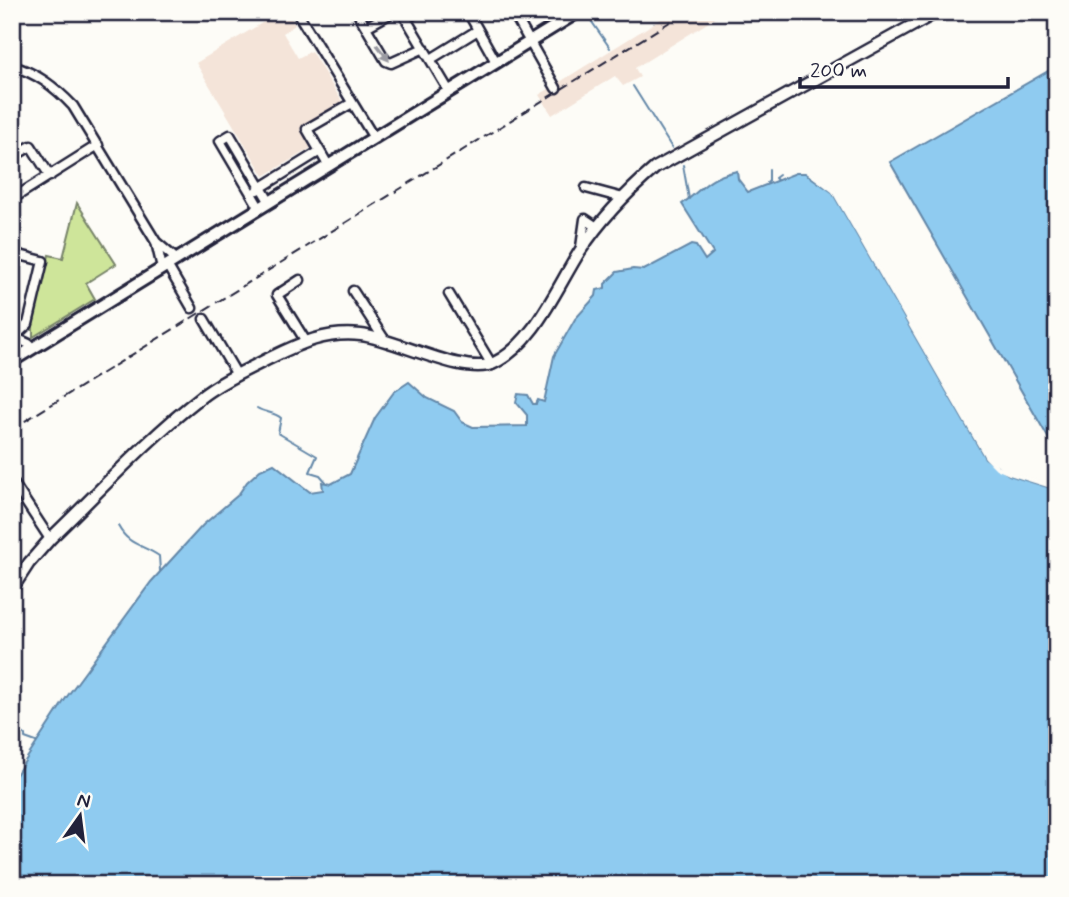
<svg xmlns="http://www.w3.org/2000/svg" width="1069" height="897" font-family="Mynerve,sans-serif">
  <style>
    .built { fill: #f4e4d9 }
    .green { fill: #cee59a; stroke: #78846a; stroke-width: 2 }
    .water { fill: #8fcbf0; stroke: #6387a8; stroke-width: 2 }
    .pier { fill: #fdfcf7 }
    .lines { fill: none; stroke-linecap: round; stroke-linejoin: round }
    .stream { stroke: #6387a8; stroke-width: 2 }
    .minor-casing { stroke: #22223b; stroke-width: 13 }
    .tertiary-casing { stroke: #22223b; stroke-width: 15 }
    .secondary-casing { stroke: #22223b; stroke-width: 16 }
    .minor { stroke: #fdfcf7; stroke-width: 8 }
    .tertiary { stroke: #fdfcf7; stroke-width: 10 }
    .secondary { stroke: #fdfcf7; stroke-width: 10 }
    .rail { stroke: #22223b; stroke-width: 2; stroke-dasharray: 10 5; stroke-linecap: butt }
    .oneway { fill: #9a9aa2 }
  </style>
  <rect width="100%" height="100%" fill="#fdfcf7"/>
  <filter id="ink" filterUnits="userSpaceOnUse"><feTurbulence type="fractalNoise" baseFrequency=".0143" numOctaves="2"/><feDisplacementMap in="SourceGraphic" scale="14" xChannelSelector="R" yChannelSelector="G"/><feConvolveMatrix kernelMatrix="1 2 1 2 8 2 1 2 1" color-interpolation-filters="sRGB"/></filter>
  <g filter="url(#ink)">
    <path class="built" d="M 280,12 L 288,12 L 295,25 L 283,33 L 298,58 L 311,51 L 343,103 L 300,129 L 311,148 L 264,176 L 196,63 Z
      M 672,12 L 725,12 L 635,68 L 640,77 L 623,86 L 615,76 L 552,115 L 539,95 Z"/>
    <path class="green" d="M 77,203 L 116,264 L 86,283 L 95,299 L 33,337 L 33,325 L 49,255 L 63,258 Z"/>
    <path class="water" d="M 1057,66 L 1057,453 L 890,162 Z
      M 737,171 L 738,179 L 748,192 L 796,173 L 805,173 L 832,192 L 985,458 L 1009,475 L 1057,490 L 1057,885 L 12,885 L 12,781 L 66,698 L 151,582 L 203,525 L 238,495 L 247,482 L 260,470 L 274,464 L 310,492 L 323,490 L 322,482 L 331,484 L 350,474 L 375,418 L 394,392 L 409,382 L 427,398 L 454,411 L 462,422 L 473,427 L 527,426 L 527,415 L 516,402 L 518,394 L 528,395 L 533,404 L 536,404 L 538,400 L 544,402 L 554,356 L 575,319 L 596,296 L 597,290 L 605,288 L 605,284 L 617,272 L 633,269 L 644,270 L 691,245 L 696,246 L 705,260 L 713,253 L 682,204 C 705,187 706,178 737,171 Z"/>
    <path class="pier" d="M 803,170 L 816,176 L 835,190 L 988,456 L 998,466 L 1010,472 L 1057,486 L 1057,490 L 1009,475 L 996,469 L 985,458 L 832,192 Z"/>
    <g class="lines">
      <path class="stream" d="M 585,12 L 610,48
        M 633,86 L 672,148
        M 683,165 L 689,199
        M 777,180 L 775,178 L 779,175
        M 767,183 L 769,181 L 769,169
        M 257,408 C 265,413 274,412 281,418 L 278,433 L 317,456 L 310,472 L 320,475 L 327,483
        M 118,526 C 129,546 142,544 159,556 L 160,571
        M 12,724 L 25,735 L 25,738 L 36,742"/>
      <defs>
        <path id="minor" d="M 297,12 L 374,138
          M 357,12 L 386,61 L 391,63 L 424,48
          M 402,12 L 449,91
          M 468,12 L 496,62
          M 513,12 L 556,88
          M 406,19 L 417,12
          M 366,27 L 393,12
          M 431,59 L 478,30
          M 12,66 C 37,73 55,87 73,106 L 156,242 L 162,268
          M 12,157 L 31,146 L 50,176
          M 328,165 L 307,129 L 352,103
          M 586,188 L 623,198
          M 257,190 L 320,151
          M 12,199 L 98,145
          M 259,207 L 220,141 L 230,135 L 269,201
          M 156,242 L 176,259
          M 581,247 L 585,219 L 597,227
          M 12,253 L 43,261 L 28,324 L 14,337
          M 167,265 L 192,308
          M 300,280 L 277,295 L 305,340
          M 353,291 L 384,339
          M 449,294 L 492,365
          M 204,319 L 237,375
          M 12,336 L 29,344 L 32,349
          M 12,481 L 50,539"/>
        <path id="tertiary" d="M 12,589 L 29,563 L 50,539 C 99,492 147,439 201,397 C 221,381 247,370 270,358 C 300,343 327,331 361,335 C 396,339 465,377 494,363 C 534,344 557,287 580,251 C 601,219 626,193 655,168 L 937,12"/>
        <path id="secondary" d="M 12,361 L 578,12"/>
      </defs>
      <use href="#minor" class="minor-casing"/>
      <use href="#tertiary" class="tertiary-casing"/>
      <use href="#secondary" class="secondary-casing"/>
      <use href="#minor" class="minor"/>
      <use href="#tertiary" class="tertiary"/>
      <use href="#secondary" class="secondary"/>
      <path class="rail" d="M 12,429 L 686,12"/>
    </g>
    <defs><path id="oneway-solid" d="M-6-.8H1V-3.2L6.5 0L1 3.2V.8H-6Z" transform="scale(1.75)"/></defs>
    <use class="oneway" href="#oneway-solid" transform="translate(383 53) rotate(53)"/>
  </g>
  <rect width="1069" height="897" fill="none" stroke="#fdfcf7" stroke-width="42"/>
  <rect x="21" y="21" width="1027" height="855" fill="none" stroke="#22223b" stroke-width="2.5" filter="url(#ink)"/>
  <g transform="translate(80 816) rotate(14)" stroke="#fdfcf7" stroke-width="5" paint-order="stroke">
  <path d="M0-5L12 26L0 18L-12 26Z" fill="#22223b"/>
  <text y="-10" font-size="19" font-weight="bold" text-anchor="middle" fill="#22223b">N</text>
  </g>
  <path d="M800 77v10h208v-10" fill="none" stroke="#22223b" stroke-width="3.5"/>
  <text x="810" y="77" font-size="21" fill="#22223b" stroke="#fdfcf7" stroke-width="5" paint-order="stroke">200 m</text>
</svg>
